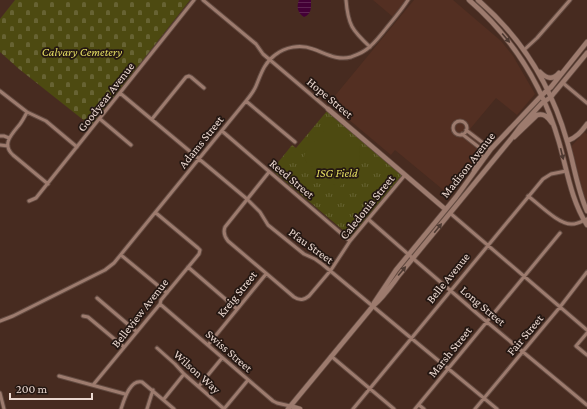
<svg xmlns="http://www.w3.org/2000/svg" width="587" height="409" font-family="'Crimson Pro',serif">
  <style>
    .built { fill: #532f22 }
    .grass { fill: url(#grass-tufts) }
    .cemetery { fill: url(#cemetery-stones) }
    .pitch { fill: #4d4a11 }
    .water { fill: url(#water-rules) }
    .lines { fill: none; stroke-linecap: round; stroke-linejoin: round }
    .street-casing { stroke: #624a40; stroke-width: 5 }
    .secondary-casing { stroke: #624a40; stroke-width: 6 }
    .street { stroke: #9d7b6e; stroke-width: 3 }
    .secondary { stroke: #9d7b6e; stroke-width: 4.5 }
    .oneway { fill: #4e3a32 }
    .labels { text-anchor: middle; dominant-baseline: central; stroke-width: 3.5; stroke-linejoin: round; paint-order: stroke }
    .park-label { font-size: 12px; font-style: italic; fill: #e5df63; stroke: #241712 }
    .street-label { font-size: 12px; fill: #ebd8d0; stroke: #241712 }
  </style>
  <defs>
    <pattern id="grass-tufts" width="24" height="20" patternUnits="userSpaceOnUse"><rect width="24" height="20" fill="#4d4a11"/><path d="M3 7l-1-3M5 7V3M7 7l1-3M15 17l-1-3M17 17v-4M19 17l1-3" fill="none" stroke="#676333"/></pattern>
    <pattern id="cemetery-stones" width="16" height="16" patternUnits="userSpaceOnUse"><rect width="16" height="16" fill="#4d4a11"/><path d="M2 7V4a2 2 0 0 1 4 0v3zM10 15v-3a2 2 0 0 1 4 0v3z" fill="#676333"/></pattern>
    <pattern id="water-rules" width="6" height="5" patternUnits="userSpaceOnUse"><rect width="6" height="5" fill="#430036"/><path d="M0 2.5h6" fill="none" stroke="#5e2452"/></pattern>
  </defs>
  <rect width="100%" height="100%" fill="#472b20"/>
  <path class="built" d="M 373,0 L 406,0 L 393,17 Z
    M 414,0 L 453,0 L 501,41 L 513,56 L 535,94 L 517,115 L 496,98 L 470,129 L 488,144 L 447,193 L 395,150 L 391,155 L 329,103 Z
    M 584,132 L 587,134 L 587,205 L 581,189 L 570,148 Z"/>
  <path class="grass" d="M 327,111 L 402,175 L 351,237 L 272,170 L 292,145 L 296,148 Z"/>
  <path class="cemetery" d="M 15,0 L 190,0 L 91,126 L 19,69 L 0,52 L 0,19 Z"/>
  <path class="pitch" d="M 332,122 L 359,146 L 360,161 L 339,188 L 307,163 L 304,157 L 306,151 Z"/>
  <path class="water" d="M 299,0 L 311,0 C 311,7 312,14 304,17 C 298,13 296,7 299,0 Z"/>
  <g class="lines">
    <defs>
      <path id="street" d="M 203,0 L 256,44 L 263,54 L 328,109
        M 346,0 C 348,25 352,30 370,47
        M 524,50 L 537,38 L 570,0
        M 563,83 L 587,103
        M 0,91 L 27,112 L 46,121 L 77,147
        M 120,93 L 247,199 L 260,212 L 268,225 L 304,254 L 315,259 L 322,264 L 405,333 L 497,409
        M 246,101 L 295,142
        M 27,112 C 25,116 23,120 20,124 C 12,134 1,144 13,155 L 48,184
        M 100,119 L 131,145
        M 152,119 L 186,77 L 189,76 L 191,77 L 204,88
        M453 128a7 7 0 1 1 14 0a7 7 0 1 1-14 0Z
        M 466,130 L 491,149
        M 222,131 L 350,241
        M 462,134 L 480,148 L 482,152 L 482,156 L 474,168 L 473,173
        M 0,136 L 4,136 L 9,138
        M 0,145 L 8,146
        M 269,172 L 225,227 C 223,232 224,236 228,241 L 294,297 C 300,301 304,300 309,296 L 331,270 L 350,241 L 405,175
        M 528,196 C 539,204 559,225 572,224 C 578,224 582,221 587,219
        M 29,201 L 36,198 L 194,0
        M 450,213 L 587,330
        M 368,219 L 416,261 L 487,322 L 587,405
        M 121,255 L 167,293
        M 188,267 L 237,309
        M 97,298 L 137,332
        M 160,304 L 273,401 L 277,403 L 290,406
        M 83,316 L 88,317 L 124,347
        M 0,321 L 13,316 L 105,270 L 114,263 L 246,101 C 250,96 254,91 256,86 C 261,74 264,63 275,55 C 285,47 300,44 313,49 C 325,53 337,61 351,57 C 356,55 362,53 367,49 C 374,44 379,37 384,31 C 392,21 401,11 408,0
        M 587,333 L 576,346 L 587,355
        M 208,345 L 266,274
        M 157,348 L 175,364 L 184,374 L 224,409 L 248,380
        M 331,356 L 394,409
        M 59,376 L 125,394
        M 93,385 L 160,304 L 161,300 L 199,254 L 200,250 L 198,248 L 156,213
        M 199,386 L 222,358
        M 0,393 L 4,409
        M 164,399 L 184,374
        M 419,405 L 424,409
        M 121,409 C 124,400 130,379 142,382 L 174,409
        M 147,409 L 153,390
        M 353,409 L 543,179 L 551,174 L 566,171
        M 415,409 L 560,233
        M 475,409 L 560,307 L 587,272"/>
      <path id="secondary" d="M 469,0 C 513,38 543,86 559,142 C 567,170 571,200 587,225
        M 478,0 C 522,38 551,85 567,141 C 574,164 577,189 587,211
        M 540,72 C 547,79 553,80 559,73
        M 328,109 L 445,209
        M 514,137 L 537,115 C 544,113 548,117 552,123
        M 567,141 C 576,138 581,132 587,124
        M 374,303 L 396,270 L 456,197 L 491,149 L 542,95 L 551,87 L 587,42
        M 290,406 L 300,409
        M 288,409 L 373,306 C 384,297 391,286 400,274 L 511,139 L 520,127 L 542,103 L 551,97 L 554,93 L 587,53"/>
    </defs>
    <use href="#street" class="street-casing"/>
    <use href="#secondary" class="secondary-casing"/>
    <use href="#street" class="street"/>
    <use href="#secondary" class="secondary"/>
  </g>
  <defs><path id="oneway-solid" d="M-6-.8H1V-3.2L6.5 0L1 3.2V.8H-6Z"/></defs>
  <g class="oneway">
    <use href="#oneway-solid" transform="translate(506 38) rotate(50)"/>
    <use href="#oneway-solid" transform="translate(562 154) rotate(76)"/>
    <use href="#oneway-solid" transform="translate(438 228) rotate(-51)"/>
    <use href="#oneway-solid" transform="translate(402 271) rotate(-50)"/>
  </g>
  <g class="labels">
    <g class="park-label">
      <text x="82" y="52">Calvary Cemetery</text>
      <text x="337" y="173">ISG Field</text>
    </g>
    <g class="street-label">
      <text transform="translate(106 97) rotate(-52)">Goodyear Avenue</text>
      <text transform="translate(330 98) rotate(40)">Hope Street</text>
      <text transform="translate(201 142) rotate(-51)">Adams Street</text>
      <text transform="translate(468 165) rotate(-52)">Madison Avenue</text>
      <text transform="translate(292 179) rotate(40)">Reed Street</text>
      <text transform="translate(367 207) rotate(-51)">Caledonia Street</text>
      <text transform="translate(311 246) rotate(36)">Pfau Street</text>
      <text transform="translate(448 278) rotate(-51)">Belle Avenue</text>
      <text transform="translate(237 294) rotate(-51)">Kreig Street</text>
      <text transform="translate(483 306) rotate(40)">Long Street</text>
      <text transform="translate(140 313) rotate(-52)">Belleview Avenue</text>
      <text transform="translate(525 335) rotate(-50)">Fair Street</text>
      <text transform="translate(229 351) rotate(41)">Swiss Street</text>
      <text transform="translate(450 352) rotate(-51)">Marsh Street</text>
      <text transform="translate(197 372) rotate(42)">Wilson Way</text>
    </g>
  </g>
  <path d="M10 393v6h82v-6" fill="none" stroke="#ebd8d0" stroke-width="2"/>
  <text x="16" y="393" font-size="12" fill="#ebd8d0" stroke="#241712" stroke-width="3" paint-order="stroke">200 m</text>
</svg>
